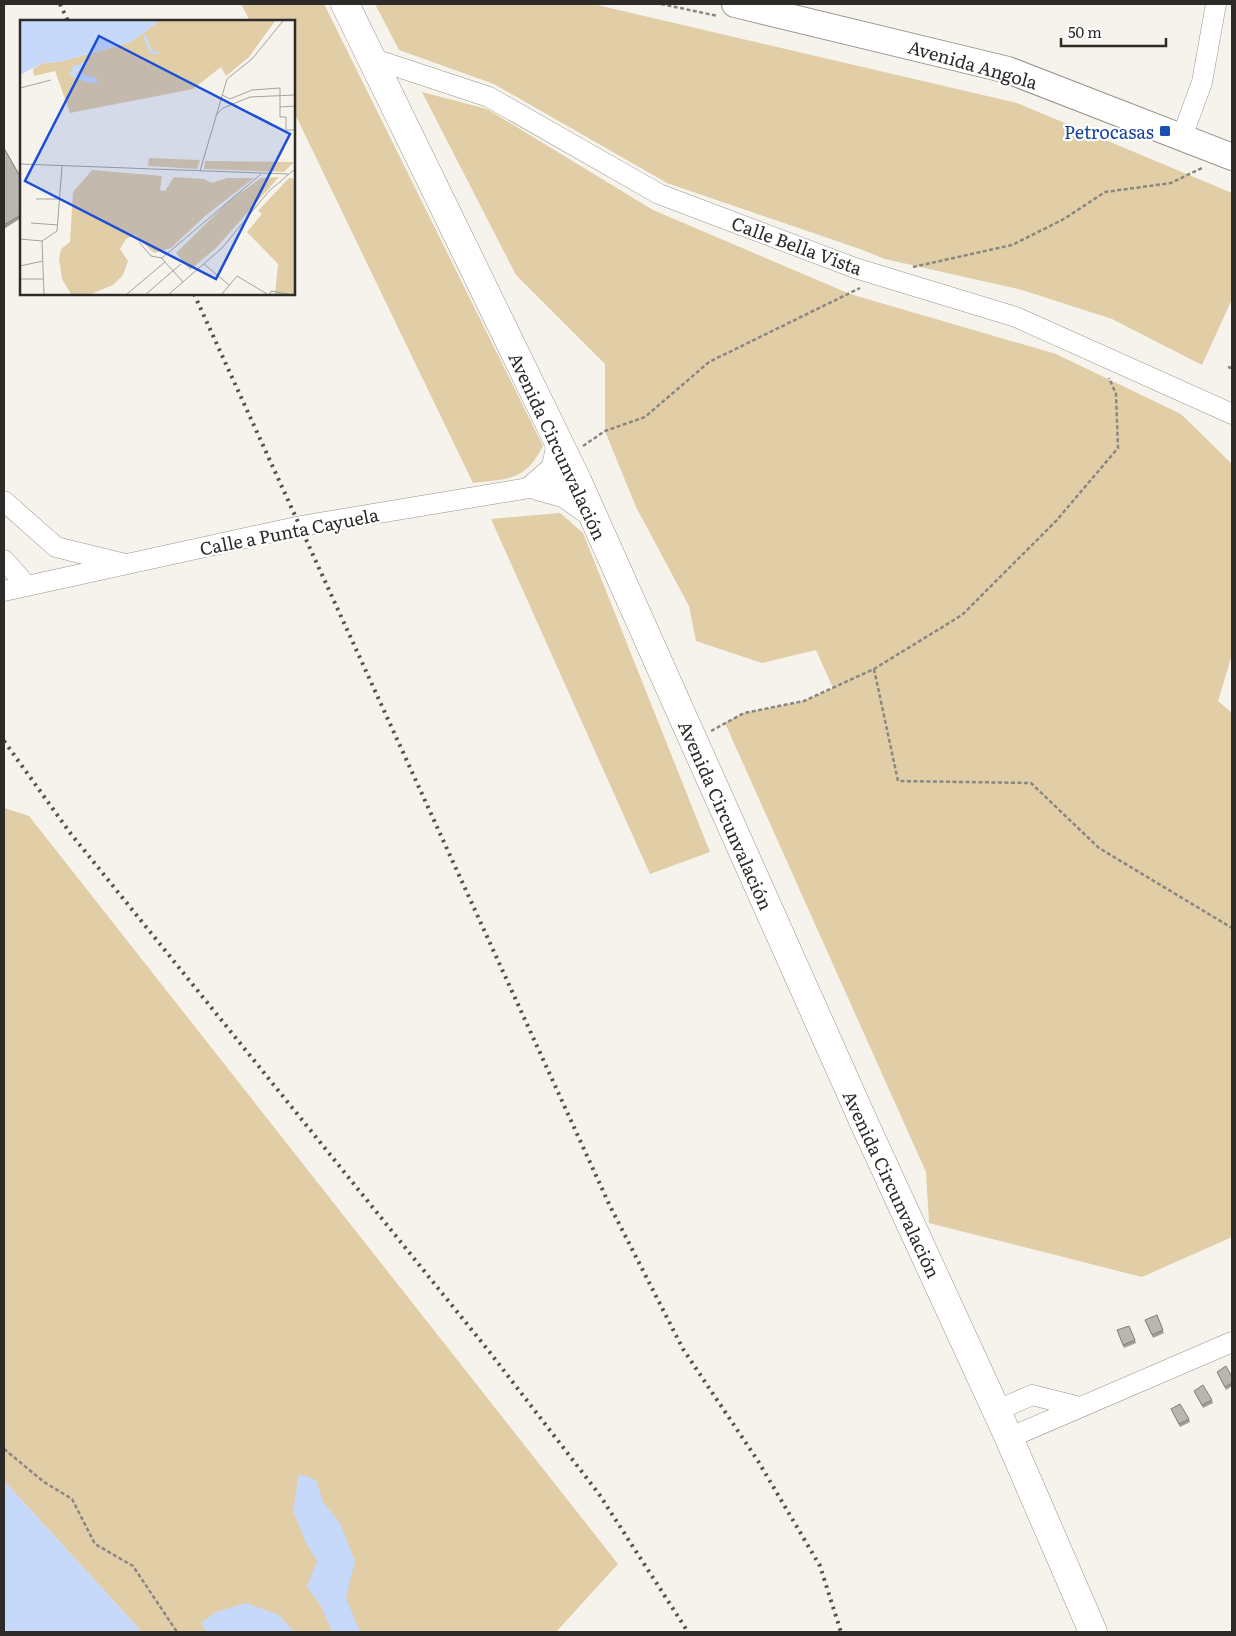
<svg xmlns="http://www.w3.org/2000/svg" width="1236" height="1636" font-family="Literata,serif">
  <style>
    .green { fill: #e1cda6 }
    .water { fill: #c6d9fb }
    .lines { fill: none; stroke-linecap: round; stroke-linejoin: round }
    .minor-casing { stroke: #97948d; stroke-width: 21 }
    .major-casing { stroke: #97948d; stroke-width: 28 }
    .highway-casing { stroke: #97948d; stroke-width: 29 }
    .path { stroke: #898782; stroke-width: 2.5; stroke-dasharray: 4 2.5; stroke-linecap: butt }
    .minor { stroke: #fff; stroke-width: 20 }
    .major { stroke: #fff; stroke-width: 26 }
    .highway { stroke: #fff; stroke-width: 28 }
    .rail { stroke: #54524e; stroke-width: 4; stroke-dasharray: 2.5 5; stroke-linecap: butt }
    .wall { fill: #9f9d96 }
    .building { fill: #b9b6af; stroke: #827f7a }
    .transit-dot { fill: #1a4fb4; stroke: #fff; stroke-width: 2 }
    .labels { text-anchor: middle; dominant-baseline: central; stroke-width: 4.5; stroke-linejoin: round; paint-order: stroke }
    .street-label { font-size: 18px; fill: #2c2b28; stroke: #fff }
    .transit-label { font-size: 18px; fill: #164399; stroke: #fff; text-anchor: end }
    .inset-river { fill: none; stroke: #c6d9fb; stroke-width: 2.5 }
    .inset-road { fill: none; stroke: #a5a39e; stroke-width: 1 }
    .view { fill: #1d4ed8; fill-opacity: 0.15; stroke: #1d4ed8; stroke-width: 2.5 }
    .inset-edge { fill: none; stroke: #2c2b28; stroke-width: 2.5 }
  </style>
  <rect width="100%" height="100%" fill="#f6f3ec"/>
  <path class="green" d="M 241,4 L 324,4 L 543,446 C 524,482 510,478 473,483 L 294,112 L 294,21 L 250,21 Z
    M 375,4 L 593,4 L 1017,103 L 1232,193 L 1232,299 L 1202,365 L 1112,319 L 1022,290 L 885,259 L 860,249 L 667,183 L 494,84 L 399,50 Z
    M 422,92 L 487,109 L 653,210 L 850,294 L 1056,354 L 1181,414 L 1232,464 L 1232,655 L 1218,701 L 1232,713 L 1232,1237 L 1142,1277 L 929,1223 L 926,1172 L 725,723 L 744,713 L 804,701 L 833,688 L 816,650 L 762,663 L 696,641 L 689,606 L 636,507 L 605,431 L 605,364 L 516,275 Z
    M 560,513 L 583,533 L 710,852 L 650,874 L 491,519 Z
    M 4,808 L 29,816 L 618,1564 L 556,1632 L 142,1632 L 4,1481 Z"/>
  <path class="water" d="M 299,1474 L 316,1480 L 323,1502 L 340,1523 L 355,1561 L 346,1598 L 360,1632 L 332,1632 L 321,1606 L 307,1587 L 317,1561 L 306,1543 L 293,1511 Z
    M 4,1481 L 142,1632 L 4,1632 Z
    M 246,1603 L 279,1615 L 294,1632 L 207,1632 L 201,1623 L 216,1612 Z"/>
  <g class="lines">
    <defs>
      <path id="minor" d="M 371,58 L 489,97 L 659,194 L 855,268 L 1016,317 L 1232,414
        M 1182,137 L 1202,82 L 1216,4
        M 528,488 L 552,467 L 557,442
        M 537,490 L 563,497 L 593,518
        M 4,501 L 56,547 L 121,563
        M 4,560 L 27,586
        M 4,591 L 301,526 L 577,480
        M 996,1411 L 1032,1395 L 1080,1407
        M 1009,1438 L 1232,1342"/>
      <path id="major" d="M 735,4 L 1008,70 L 1232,157"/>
      <path id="highway" d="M 345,4 L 577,480 L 866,1127 L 1009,1438 L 1093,1632"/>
    </defs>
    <use href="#minor" class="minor-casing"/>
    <use href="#major" class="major-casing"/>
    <use href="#highway" class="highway-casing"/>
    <path class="path" d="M 661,4 L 718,16
      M 913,267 L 1012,245 L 1064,219 L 1105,192 L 1171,183 L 1204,167
      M 1228,367 L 1232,368
      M 583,446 L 605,431 L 645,417 L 709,362 L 860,288
      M 874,669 L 898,781 L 1031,783 L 1099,848 L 1232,928
      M 711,731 L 744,713 L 804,701 L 874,669 L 962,615 L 1056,521 L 1118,448 L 1116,394 L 1109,378
      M 4,1449 L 44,1482 L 72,1499 L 95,1544 L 133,1566 L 177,1632"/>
    <use href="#minor" class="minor"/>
    <use href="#major" class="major"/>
    <use href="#highway" class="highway"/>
    <path class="rail" d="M 60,4 L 68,21
      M 194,294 L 609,1204 L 683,1349 L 758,1461 L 820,1566 L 841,1632
      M 4,741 L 71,834 L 488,1350 L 599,1494 L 688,1632"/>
  </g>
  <path class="wall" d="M 4,148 L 21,178 L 21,218 L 4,229 Z
    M 1157,1315 L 1164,1333 L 1153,1338 L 1145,1320 Z
    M 1117,1330 L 1135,1340 L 1136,1343 L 1124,1348 Z
    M 1217,1372 L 1232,1377 L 1232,1386 L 1226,1390 Z
    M 1194,1391 L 1212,1400 L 1213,1403 L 1203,1408 Z
    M 1171,1409 L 1189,1419 L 1190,1422 L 1180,1427 Z"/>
  <path class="building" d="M 4,148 L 21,178 L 21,215 L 4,225 Z
    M 1157,1315 L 1163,1330 L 1152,1335 L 1145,1320 Z
    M 1129,1326 L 1135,1340 L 1123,1345 L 1117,1330 Z
    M 1226,1366 L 1232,1377 L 1232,1383 L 1225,1387 L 1217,1372 Z
    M 1203,1385 L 1212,1400 L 1202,1405 L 1194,1391 Z
    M 1180,1404 L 1189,1419 L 1179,1424 L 1171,1409 Z"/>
  <rect class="transit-dot" x="1159" y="125" width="12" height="12" rx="2.5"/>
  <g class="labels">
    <g class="street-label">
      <text transform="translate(973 64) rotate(16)">Avenida Angola</text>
      <text transform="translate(797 245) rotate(20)">Calle Bella Vista</text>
      <text transform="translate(558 446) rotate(65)">Avenida Circunvalación</text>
      <text transform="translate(289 531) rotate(-11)">Calle a Punta Cayuela</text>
      <text transform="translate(726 815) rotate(66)">Avenida Circunvalación</text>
      <text transform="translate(892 1184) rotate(65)">Avenida Circunvalación</text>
    </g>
    <g class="transit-label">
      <text x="1154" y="131">Petrocasas</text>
    </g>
  </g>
  <g transform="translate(20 20)">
    <rect width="275" height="275" fill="#f6f3ec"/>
    <path d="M 139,1 L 255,1 L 229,37 L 206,56 L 201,47 L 173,69 L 50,93 L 35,51 L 14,56 L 13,49 L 23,43 L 39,42 L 111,22 ZM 129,138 L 180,140 L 177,149 L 128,146 ZM 185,141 L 274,142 L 264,152 L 184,149 ZM 72,150 L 142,156 L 140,170 L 145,171 L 154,157 L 184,159 L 192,163 L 207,158 L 234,158 L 185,196 L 151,228 L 134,233 L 115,215 L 106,219 L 100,229 L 108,241 L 103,255 L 93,265 L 71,274 L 51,274 L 42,259 L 39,239 L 41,229 L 50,222 L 53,172 ZM 259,157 L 197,227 L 170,250 L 156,233 L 209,181 L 241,158 ZM 269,158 L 273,158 L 275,168 L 275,274 L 255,274 L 258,244 L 227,212 L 242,194 L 238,191 Z" fill="#e1cda6"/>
    <path d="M 0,1 L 139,1 L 111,22 L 39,42 L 23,43 L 0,55 ZM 68,41 L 64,50 L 55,52 L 76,58 L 78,63 L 66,62 L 49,55 L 49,48 L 51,53 L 53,49 L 51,47 Z" fill="#c6d9fb"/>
    <path class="inset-river" d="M 124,15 L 131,32 L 139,33"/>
    <path class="inset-road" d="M 0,68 L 31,60M 202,75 L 210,79 L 232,70 L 260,68 L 260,97 L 266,97 L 266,110 L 275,110M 260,87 L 275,86M 197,94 L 203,88 L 230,77 L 275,75M 0,144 L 268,154M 180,151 L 207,59 L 232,39 L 263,1M 16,179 L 39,179M 11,203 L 38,205M 0,219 L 22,221M 22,221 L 37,211 L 42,146M 22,221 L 24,274M 119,222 L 131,236 L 142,238M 145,242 L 142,238 L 241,154M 145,242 L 163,262M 184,244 L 209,265M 0,246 L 23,241M 0,259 L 24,259M 107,274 L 145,242M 126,274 L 161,244M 149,274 L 202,228 L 249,171 L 275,149M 202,274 L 217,256 L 247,274M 250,274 L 251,271 L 268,274"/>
    <path class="view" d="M 79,16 L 270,114 L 196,259 L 5,161 Z"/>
    <rect width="275" height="275" class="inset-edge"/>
  </g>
  <rect width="1236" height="1636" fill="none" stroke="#2c2b28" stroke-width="10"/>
  <path d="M1061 38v8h105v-8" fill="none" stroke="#2c2b28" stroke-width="2.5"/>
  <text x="1068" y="38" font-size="15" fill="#2c2b28" stroke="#ffffff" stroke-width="4" paint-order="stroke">50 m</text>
</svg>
